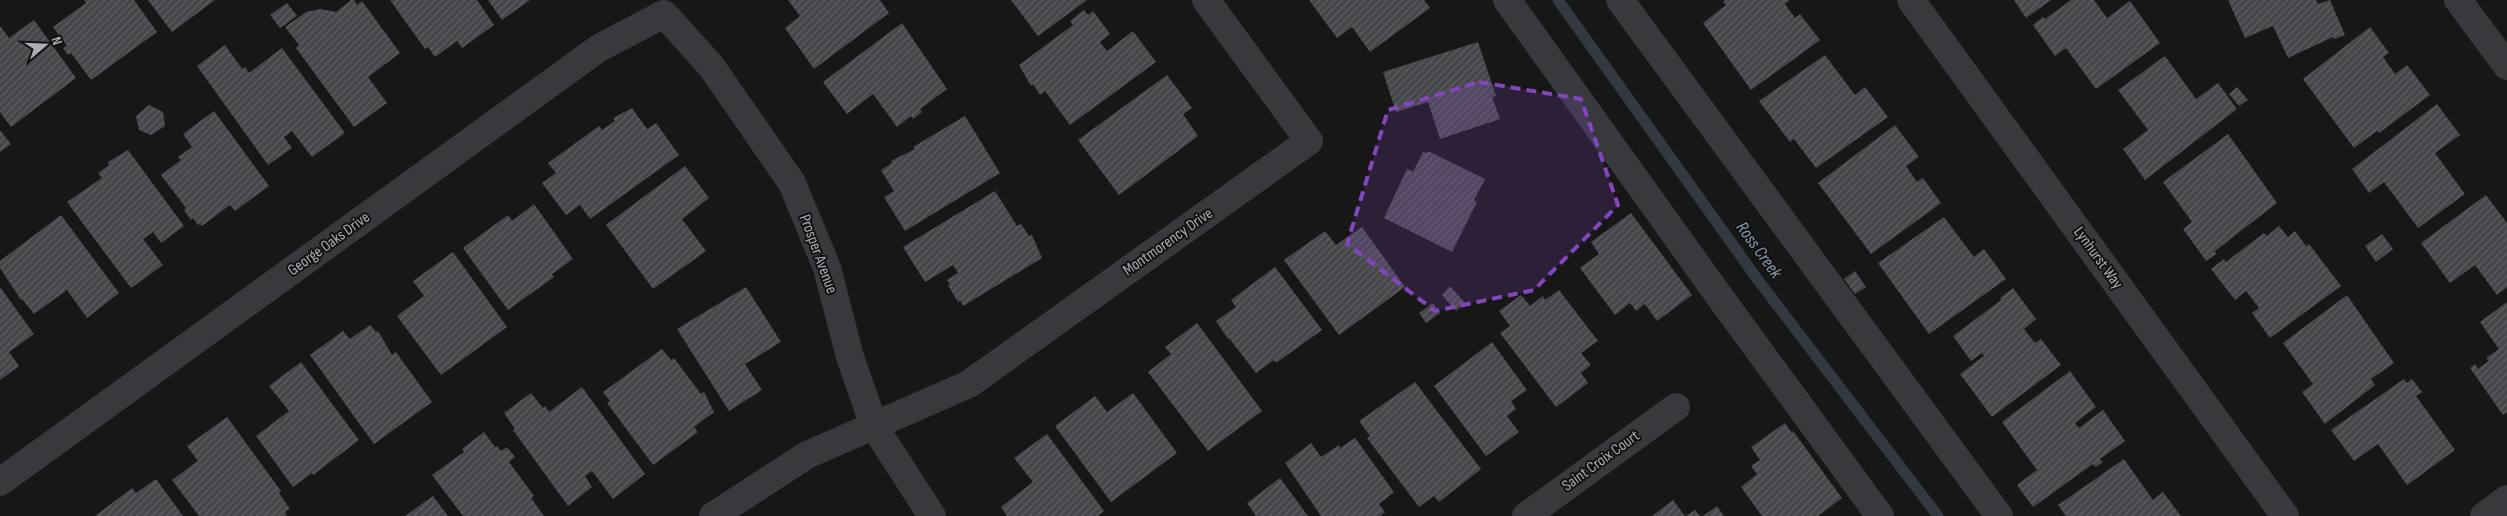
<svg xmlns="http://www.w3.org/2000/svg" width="2507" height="516" font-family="'Sofia Sans Condensed',sans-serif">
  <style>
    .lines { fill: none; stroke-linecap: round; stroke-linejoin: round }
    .stream { stroke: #323940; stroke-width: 11 }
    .building { fill: url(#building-hatch) }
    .minor { stroke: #38393d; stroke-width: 28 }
    .marked { fill: #8446bd; fill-opacity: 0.2; stroke: #8446bd; stroke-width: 4; stroke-dasharray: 10 6; stroke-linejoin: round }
    .labels { text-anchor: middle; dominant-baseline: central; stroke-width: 4; stroke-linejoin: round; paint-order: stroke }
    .street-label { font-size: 16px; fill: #aaaeb7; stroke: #121213 }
    .water-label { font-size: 18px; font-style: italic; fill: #8699ad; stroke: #121213 }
  </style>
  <defs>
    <pattern id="building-hatch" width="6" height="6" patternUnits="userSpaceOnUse" patternTransform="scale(1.25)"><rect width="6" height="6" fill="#46474b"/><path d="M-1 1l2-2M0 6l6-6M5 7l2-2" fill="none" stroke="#5e5f63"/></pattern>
  </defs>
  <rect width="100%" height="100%" fill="#171718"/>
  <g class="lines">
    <path class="stream" d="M 1558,0 L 1758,280 L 1938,516"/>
  </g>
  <path class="building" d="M 84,0 L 134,0 L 157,32 L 91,80 L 71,53 L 68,55 L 63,48 L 67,46 L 53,27 L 86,3 Z
    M 148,0 L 215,0 L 172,32 Z
    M 351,0 L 354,0 L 357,5 L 362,1 L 400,53 L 368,77 L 387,103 L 354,127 L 296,48 L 299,45 L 285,27 L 306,12 L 320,9 L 336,12 Z
    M 390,0 L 477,0 L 494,25 L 462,48 L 457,41 L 435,57 L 428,47 L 425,49 Z
    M 488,0 L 530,0 L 502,20 Z
    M 788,0 L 880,0 L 889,13 L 814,69 L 785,28 L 800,16 Z
    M 1011,0 L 1087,0 L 1038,36 Z
    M 1309,0 L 1424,0 L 1430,8 L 1370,52 L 1352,27 L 1337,38 Z
    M 1725,0 L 1790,0 L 1785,4 L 1795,18 L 1800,14 L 1820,40 L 1751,90 L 1703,23 L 1726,5 L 1723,2 Z
    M 2014,0 L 2051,0 L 2026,18 Z
    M 2071,0 L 2094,0 L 2107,18 L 2130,1 L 2160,43 L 2096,89 L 2066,48 L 2055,56 L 2033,25 L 2043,17 L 2045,19 Z
    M 2228,0 L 2316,0 L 2318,4 L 2330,0 L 2345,35 L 2334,39 L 2333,37 L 2288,58 L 2273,26 L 2245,38 Z
    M 287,3 L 297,16 L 280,28 L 270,15 Z
    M 1084,10 L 1088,15 L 1093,11 L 1110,34 L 1100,42 L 1107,51 L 1133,31 L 1156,62 L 1070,125 L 1045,91 L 1040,95 L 1033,84 L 1031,86 L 1019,65 L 1073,25 L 1070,21 Z
    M 34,20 L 76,78 L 11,127 L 0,112 L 0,26 L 9,38 Z
    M 902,23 L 947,89 L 920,109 L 922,112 L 913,119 L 911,116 L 897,127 L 873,94 L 847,114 L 823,82 Z
    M 2370,27 L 2389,53 L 2383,57 L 2395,74 L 2407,65 L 2430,95 L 2379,133 L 2377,131 L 2354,148 L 2303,79 Z
    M 1478,42 L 1496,96 L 1492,97 L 1500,119 L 1440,139 L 1428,102 L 1396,112 L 1383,72 Z
    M 225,45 L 242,69 L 245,67 L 249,73 L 282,48 L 345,133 L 312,157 L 292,131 L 284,137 L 292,148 L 268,165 L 197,66 Z
    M 1825,55 L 1855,95 L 1865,87 L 1888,117 L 1816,168 L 1794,139 L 1790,142 L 1759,101 Z
    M 2165,56 L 2196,99 L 2218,83 L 2237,109 L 2145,180 L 2123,149 L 2148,130 L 2118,90 Z
    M 1167,75 L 1192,108 L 1183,114 L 1198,136 L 1119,195 L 1078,140 Z
    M 2237,87 L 2248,100 L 2239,106 L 2229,94 Z
    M 2437,104 L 2460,135 L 2435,153 L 2465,194 L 2418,228 L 2384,182 L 2369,193 L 2352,169 Z
    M 149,105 L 163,112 L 165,126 L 151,135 L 139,130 L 136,116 Z
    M 632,108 L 647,129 L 656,123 L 679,155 L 590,219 L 580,205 L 566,215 L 542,183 L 556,173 L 548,163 L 599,126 L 602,130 L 615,121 L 613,118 Z
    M 214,111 L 269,186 L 235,211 L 230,205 L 202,226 L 200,224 L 198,225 L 193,218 L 191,220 L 184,210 L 186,208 L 161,175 L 181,160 L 178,157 L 192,147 L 183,134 Z
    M 965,116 L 1000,173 L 905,231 L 884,197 L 894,191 L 881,170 L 892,163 L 891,161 L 915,149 L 913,147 Z
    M 1895,125 L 1919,157 L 1906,166 L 1917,182 L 1923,178 L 1941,203 L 1871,254 L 1818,183 Z
    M 0,130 L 11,144 L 0,152 Z
    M 2228,134 L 2277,203 L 2215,251 L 2216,254 L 2206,261 L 2183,229 L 2192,222 L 2163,182 Z
    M 128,150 L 184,226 L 161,243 L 153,232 L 143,239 L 163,265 L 131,288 L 67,202 L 102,178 L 98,173 L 109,165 L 108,162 Z
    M 1428,151 L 1485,179 L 1474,200 L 1477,202 L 1452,252 L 1384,218 L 1407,169 L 1413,172 L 1423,152 L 1427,153 Z
    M 685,166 L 709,198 L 682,219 L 706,251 L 653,289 L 606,225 Z
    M 995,191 L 1017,226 L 1021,224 L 1029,236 L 1032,235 L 1042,258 L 963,306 L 960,300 L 958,302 L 948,285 L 950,284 L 947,280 L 958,273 L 953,265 L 925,282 L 903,247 Z
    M 2486,195 L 2507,223 L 2507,287 L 2497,295 L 2475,265 L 2450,283 L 2421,243 Z
    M 534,204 L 573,259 L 552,274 L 554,277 L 508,310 L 463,248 L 508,215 L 512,221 Z
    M 1631,213 L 1692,295 L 1657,321 L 1645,304 L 1636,311 L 1630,303 L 1615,315 L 1580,268 L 1599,254 L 1591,242 Z
    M 61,215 L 119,293 L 87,318 L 67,290 L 34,314 L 22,299 L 21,300 L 0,268 L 0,261 Z
    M 1944,217 L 1974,257 L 1984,249 L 2006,279 L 1929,334 L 1878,263 Z
    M 2279,226 L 2288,237 L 2295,231 L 2306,246 L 2309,244 L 2341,286 L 2270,338 L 2252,313 L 2259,308 L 2246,291 L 2235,300 L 2211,269 L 2224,259 L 2226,262 L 2264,233 L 2267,236 Z
    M 1362,227 L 1405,287 L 1339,335 L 1284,260 L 1325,231 L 1336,245 Z
    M 2382,234 L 2393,249 L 2376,262 L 2365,246 Z
    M 453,252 L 507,327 L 441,375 L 397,316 L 424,296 L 413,281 Z
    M 1275,267 L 1322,330 L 1276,363 L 1274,360 L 1256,373 L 1229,338 L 1228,339 L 1216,321 L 1236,307 L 1231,300 Z
    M 1855,271 L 1866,287 L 1855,294 L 1844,279 Z
    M 1450,286 L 1465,303 L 1456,311 L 1442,295 Z
    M 0,287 L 34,334 L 9,352 L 19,366 L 0,380 Z
    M 746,287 L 781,342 L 745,364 L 762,390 L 729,411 L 677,329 Z
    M 2013,288 L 2036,319 L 2024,329 L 2035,343 L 2041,339 L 2061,365 L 1992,417 L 1960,374 L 1984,356 L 1982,353 L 1971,361 L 1953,336 L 2001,300 L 2000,298 Z
    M 1559,290 L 1598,341 L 1581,353 L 1591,365 L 1581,373 L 1588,383 L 1556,407 L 1500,333 L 1510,326 L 1499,311 L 1521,295 L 1530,306 L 1543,296 L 1545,300 Z
    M 2347,295 L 2394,363 L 2371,379 L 2375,385 L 2325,424 L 2302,392 L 2313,384 L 2283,343 Z
    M 2507,302 L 2507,412 L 2503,415 L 2470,368 L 2475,364 L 2478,369 L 2489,361 L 2486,358 L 2499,349 L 2480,322 Z
    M 1433,303 L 1440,313 L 1426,323 L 1419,313 Z
    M 1197,323 L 1262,411 L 1208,451 L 1148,372 L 1171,354 L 1165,347 Z
    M 370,325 L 376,332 L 378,331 L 392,355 L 396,352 L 432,402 L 374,444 L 310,355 L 343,331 L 350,339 Z
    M 1492,342 L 1527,390 L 1511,401 L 1516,409 L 1507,416 L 1519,432 L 1486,456 L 1434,386 Z
    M 662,349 L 671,360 L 674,358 L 701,394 L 704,392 L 714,412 L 694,427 L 698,432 L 653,465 L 607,403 L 610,401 L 603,392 Z
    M 301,362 L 359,440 L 313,475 L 312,473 L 293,487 L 256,436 L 289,411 L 269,386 Z
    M 2070,371 L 2096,407 L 2075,423 L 2079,428 L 2103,410 L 2125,441 L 2100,459 L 2103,462 L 2096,467 L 2093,464 L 2033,507 L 2017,485 L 2037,470 L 2002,422 Z
    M 2404,379 L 2407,383 L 2412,379 L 2422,392 L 2416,396 L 2455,450 L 2407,485 L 2378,444 L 2354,461 L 2331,430 Z
    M 1415,382 L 1481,469 L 1439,502 L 1434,496 L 1419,507 L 1367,438 L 1370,436 L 1359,421 Z
    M 582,387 L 645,474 L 613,499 L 592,471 L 585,476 L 592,487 L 568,506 L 513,430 L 515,429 L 504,413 L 531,393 L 543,408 L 545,406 L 549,412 Z
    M 1133,393 L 1177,453 L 1111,502 L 1055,426 L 1095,396 L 1107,412 Z
    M 227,417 L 281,491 L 279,493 L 290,509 L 285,512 L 287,515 L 285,516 L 199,516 L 172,480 L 198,461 L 187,446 Z
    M 1785,423 L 1792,433 L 1793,431 L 1842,498 L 1818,516 L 1762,516 L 1741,487 L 1757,474 L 1751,466 L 1760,460 L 1751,447 Z
    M 484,432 L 495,447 L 497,446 L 501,451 L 507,447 L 515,457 L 509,462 L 534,496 L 531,498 L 544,516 L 463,516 L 432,475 L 464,452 L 462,449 Z
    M 1047,434 L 1104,511 L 1098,516 L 1007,516 L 1001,507 L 1033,482 L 1014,458 Z
    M 1355,438 L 1394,492 L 1379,504 L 1385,512 L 1380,516 L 1321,516 L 1285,463 L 1311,443 L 1321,457 L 1339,445 L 1340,448 Z
    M 2124,459 L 2153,500 L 2163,492 L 2181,516 L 2066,516 L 2058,505 Z
    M 1280,478 L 1308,516 L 1256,516 L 1247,503 Z
    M 156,479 L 183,516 L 95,516 L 132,488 L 136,493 Z
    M 433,496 L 448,516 L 405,516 Z
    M 1673,500 L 1685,516 L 1652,516 Z
    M 1717,506 L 1724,516 L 1703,516 Z
    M 1695,510 L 1700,516 L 1686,516 Z"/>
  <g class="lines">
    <path class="minor" d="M 1507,0 L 1722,300 L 1880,516
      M 1620,0 L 1999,516
      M 1911,0 L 2285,516
      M 2458,0 L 2507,66
      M 0,482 L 599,48 L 664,14 L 711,66 L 792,183 L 827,268 L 850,357 L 874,426 L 932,516
      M 713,516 L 807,455 L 969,384 L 1309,141 L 1206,0
      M 1526,516 L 1676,407
      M 2484,516 L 2507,499"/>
  </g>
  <path class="marked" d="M 1479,82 L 1581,99 L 1618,205 L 1534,290 L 1435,311 L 1347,244 L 1388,110 Z"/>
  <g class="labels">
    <g class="street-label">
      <text transform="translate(1168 242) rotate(-35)">Montmorency Drive</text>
      <text transform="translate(329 244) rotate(-36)">George Oaks Drive</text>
      <text transform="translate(818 254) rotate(70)">Prosper Avenue</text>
      <text transform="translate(2098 258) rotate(54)">Lynhurst Way</text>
      <text transform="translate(1601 461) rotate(-36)">Saint Croix Court</text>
    </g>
    <g class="water-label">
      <text transform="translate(1759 250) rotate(54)">Ross Creek</text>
    </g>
  </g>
  <g transform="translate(45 45) rotate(71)" stroke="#121213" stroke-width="4" paint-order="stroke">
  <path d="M0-4L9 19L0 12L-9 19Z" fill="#aaaeb7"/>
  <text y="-8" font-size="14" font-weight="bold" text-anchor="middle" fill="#aaaeb7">N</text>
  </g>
</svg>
